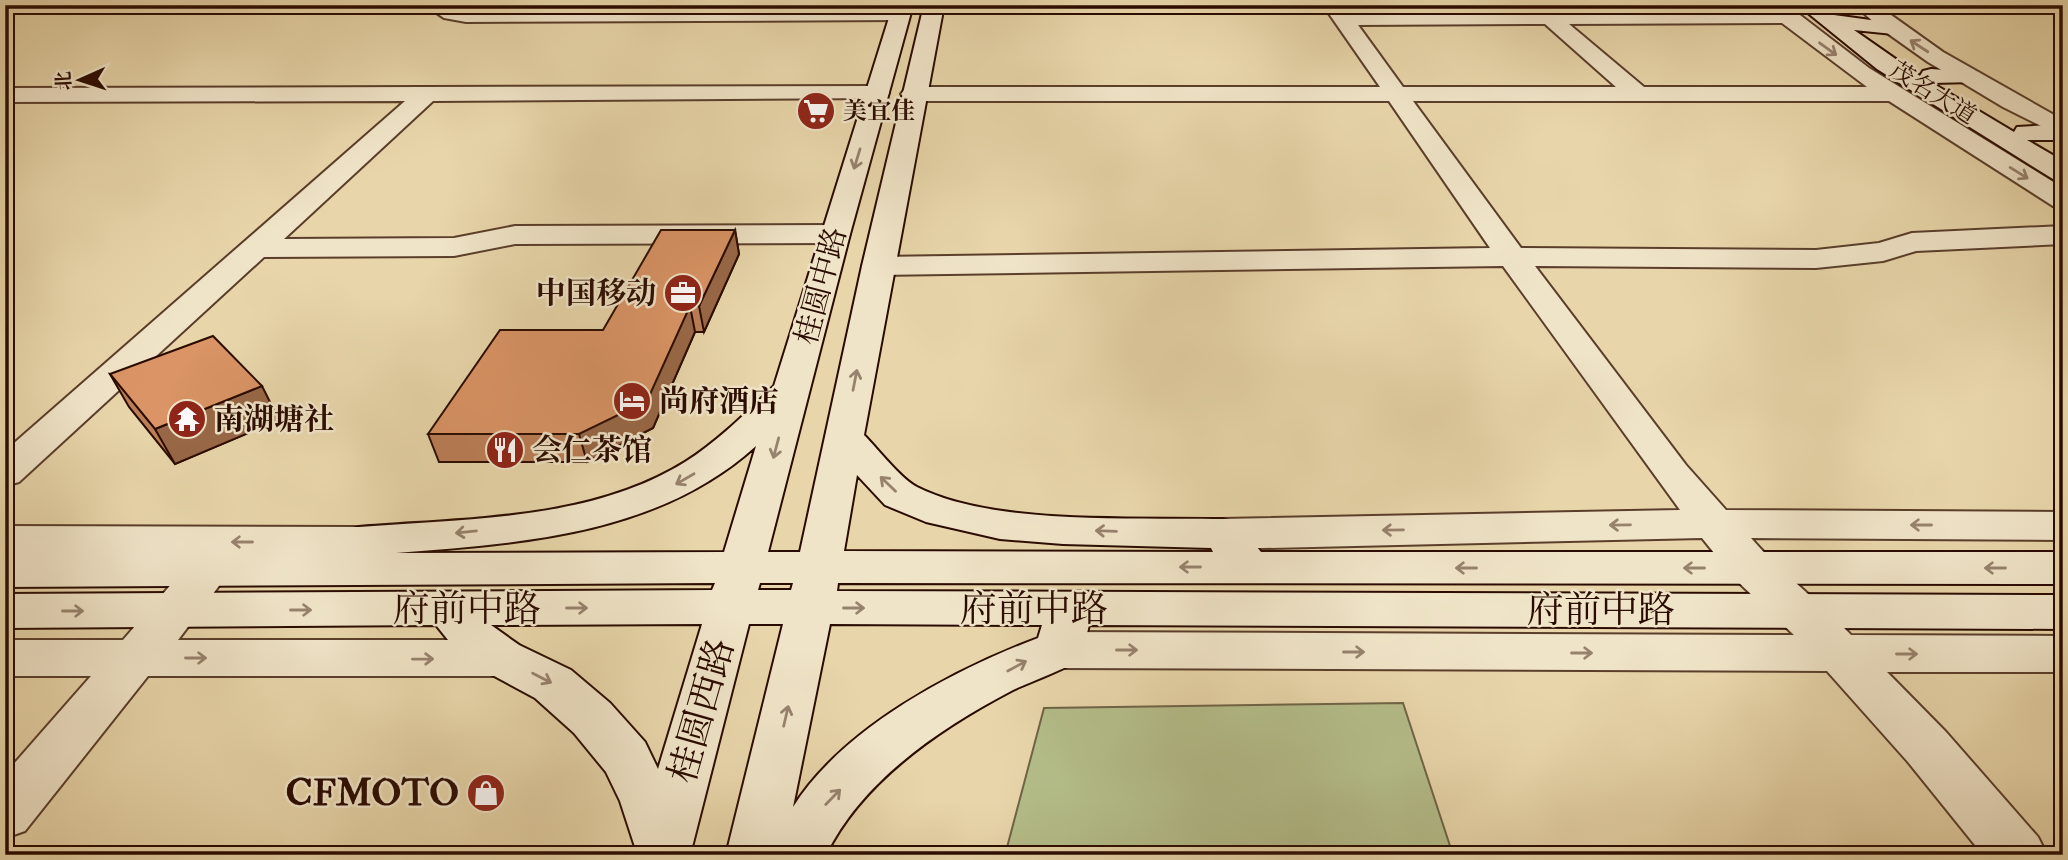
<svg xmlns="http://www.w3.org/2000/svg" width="2068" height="860" font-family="'IM FELL Double Pica','Noto Serif SC',serif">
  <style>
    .green { fill: #b4be8a; stroke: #6f6446; stroke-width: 2 }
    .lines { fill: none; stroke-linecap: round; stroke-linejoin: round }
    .street-casing { stroke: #5a3e2b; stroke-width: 4 }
    .secondary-casing { stroke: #2a0b01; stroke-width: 4 }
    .street { fill: #f0e4c8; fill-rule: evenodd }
    .secondary { fill: #f0e4c8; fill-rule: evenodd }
    .wall { fill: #bb7f57; stroke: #2a0b01; stroke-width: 2 }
    .shaded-wall { fill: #996847; stroke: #2a0b01; stroke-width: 2 }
    .building { fill: #da9465; stroke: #2a0b01; stroke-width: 2 }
    .oneway { stroke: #97826e }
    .labels { text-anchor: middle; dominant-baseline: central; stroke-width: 5; stroke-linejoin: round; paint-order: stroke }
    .far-street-label { font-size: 24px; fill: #2a0b01; stroke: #f0e4c8 }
    .far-poi-label { font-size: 24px; font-weight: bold; fill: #2a0b01; stroke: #f0e4c8; text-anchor: start }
    .street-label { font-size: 30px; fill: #2a0b01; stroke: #f0e4c8 }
    .poi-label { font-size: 30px; font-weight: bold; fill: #2a0b01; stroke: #f0e4c8; text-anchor: start }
    .near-street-label { font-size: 37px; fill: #2a0b01; stroke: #f0e4c8 }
    .near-poi-label { font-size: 37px; font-weight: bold; fill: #2a0b01; stroke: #f0e4c8; text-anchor: end }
  </style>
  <rect width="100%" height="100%" fill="#e8d6aa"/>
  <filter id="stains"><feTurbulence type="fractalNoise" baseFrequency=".00286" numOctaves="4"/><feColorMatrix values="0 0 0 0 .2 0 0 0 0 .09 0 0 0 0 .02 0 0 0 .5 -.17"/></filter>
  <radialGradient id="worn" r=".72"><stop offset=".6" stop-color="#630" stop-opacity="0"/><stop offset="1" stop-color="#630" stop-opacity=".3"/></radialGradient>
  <path class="green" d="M 1403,703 L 1453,855 L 1005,855 L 1044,708 Z"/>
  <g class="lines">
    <defs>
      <path id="street" d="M 425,5 L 450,5 L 466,10 L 900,8 L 907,10 L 910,14 L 907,18 L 900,20 L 466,22 L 444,18 Z
        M 1323,5 L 1343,5 L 1349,13 L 1533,12 L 1536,8 L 1543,6 L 1555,12 L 1771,11 L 1766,5 L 1787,5 L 1869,68 L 2063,188 L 2063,208 L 2053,206 L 1889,101 L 1413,101 L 1521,248 L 1816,250 L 1879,243 L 1912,233 L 2063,226 L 2063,244 L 1916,251 L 1883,261 L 1816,268 L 1535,266 L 1686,465 L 1726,510 L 2063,512 L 2063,540 L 1751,538 C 1781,573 1819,601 1851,635 L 2063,636 L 2063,672 L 1887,672 L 1946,732 L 2038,837 L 2047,855 L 1983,855 L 1908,762 L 1827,671 L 1058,668 L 1041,663 L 1034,650 L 1041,637 L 1058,632 L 1794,635 L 1735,579 L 1702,538 L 1223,549 L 1208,544 L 1201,534 L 1208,524 L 1223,519 L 1680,510 L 1503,266 L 878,275 L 867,273 L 862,266 L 867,259 L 878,257 L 1490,248 L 1389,101 L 913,101 L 905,99 L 901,94 L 905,89 L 913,87 L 1380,87 ZM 1782,23 L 1867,87 L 1644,87 L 1569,24 ZM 1545,24 L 1616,87 L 1403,87 L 1358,25 Z
        M 1855,5 L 1877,5 L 1943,52 L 2063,120 L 2063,137 L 2003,107 L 1928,62 L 1880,28 Z
        M 877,86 L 885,88 L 889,93 L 885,98 L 433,101 L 284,239 L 454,238 L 515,226 L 835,225 L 846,228 L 850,234 L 846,240 L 835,243 L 515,244 L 454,256 L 264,257 L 19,482 L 5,486 L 5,451 L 405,101 L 5,102 L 5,88 Z
        M 5,526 L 359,527 L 374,532 L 381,542 L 374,552 L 359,557 L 216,556 L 225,559 L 231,570 L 178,640 L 502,640 L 519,645 L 526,658 L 519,671 L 502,676 L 148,676 L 25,831 L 5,838 L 5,774 L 91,676 L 5,676 L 5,640 L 123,640 L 193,559 L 202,556 L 5,556 Z"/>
      <path id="secondary" d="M 893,5 L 913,5 L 850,234 L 768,552 L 800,552 L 862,266 L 924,5 L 944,5 L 864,435 C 878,449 901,479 917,487 C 994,526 1136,517 1223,519 L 1238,524 L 1261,552 L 2063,552 L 2063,584 L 838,583 L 837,591 L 2063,595 L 2063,629 L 1089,625 C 1086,637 1084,651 1076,661 C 1071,667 1025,684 1013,690 C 942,727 862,780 826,855 L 726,855 L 783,624 L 749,624 L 690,855 L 632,855 L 635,847 L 620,801 L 606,772 L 574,733 L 535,698 L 485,671 L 456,650 L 436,625 L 5,628 L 5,594 L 712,590 L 715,583 L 5,587 L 5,555 L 348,554 L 344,552 L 337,542 L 344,532 L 359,527 C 467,518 590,521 685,462 C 718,441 746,413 774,386 ZM 756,446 L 724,552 L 396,553 C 522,543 658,535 756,446 ZM 857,475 L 885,505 L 926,522 L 1000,539 L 1063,544 L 1211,548 L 1213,552 L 844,551 ZM 760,583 L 793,583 L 791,590 L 758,590 ZM 702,624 L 658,769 L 645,742 L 610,703 L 571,670 L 519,645 L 491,625 ZM 830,624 L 1042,625 L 1038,638 C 953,670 843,728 793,807 Z
        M 1798,5 L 1821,5 L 1834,15 L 1900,24 L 1903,28 L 1900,32 L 1893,34 L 1854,30 L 1920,76 L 1923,71 L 1931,69 L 1975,72 L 1978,77 L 1975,82 L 1932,83 L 2014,132 L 2017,127 L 2063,124 L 2063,140 L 2027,140 L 2063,161 L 2063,181 L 2053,179 L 1877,69 Z"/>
    </defs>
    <use href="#street" class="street-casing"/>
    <use href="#secondary" class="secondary-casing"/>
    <use href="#street" class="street"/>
    <use href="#secondary" class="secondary"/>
  </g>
  <path class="wall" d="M 735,230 L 739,254 L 704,332 L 695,332 L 653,428 L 587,462 L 439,462 L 428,434 L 603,330 Z
    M 110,374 L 279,420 L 175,464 L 129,407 Z"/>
  <path class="shaded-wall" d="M 735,230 L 739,254 L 704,332 L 699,306 Z
    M 690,306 L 695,332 L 653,428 L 587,462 L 579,434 Z
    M 262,386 L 279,420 L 175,464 L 155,429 Z"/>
  <path class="building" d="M 661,230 L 735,230 L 699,306 L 690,306 L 647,401 L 579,434 L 428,434 L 500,330 L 603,330 Z
    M 213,336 L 262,386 L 155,429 L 110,374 Z"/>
  <defs><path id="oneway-shaft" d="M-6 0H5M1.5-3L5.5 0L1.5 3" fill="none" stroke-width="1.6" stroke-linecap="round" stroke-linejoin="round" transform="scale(1.75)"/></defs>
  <g class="oneway">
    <use href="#oneway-shaft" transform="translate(1919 46) rotate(-147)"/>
    <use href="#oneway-shaft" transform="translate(1828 49) rotate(36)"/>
    <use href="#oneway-shaft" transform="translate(857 159) rotate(107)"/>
    <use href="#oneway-shaft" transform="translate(2019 173) rotate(32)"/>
    <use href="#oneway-shaft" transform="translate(855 380) rotate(-79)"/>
    <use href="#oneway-shaft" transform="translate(776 448) rotate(105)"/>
    <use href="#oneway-shaft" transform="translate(685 479) rotate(150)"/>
    <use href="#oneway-shaft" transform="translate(888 484) rotate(-136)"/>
    <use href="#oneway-shaft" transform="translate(1620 525) rotate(179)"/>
    <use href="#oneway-shaft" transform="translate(1921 525) rotate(-180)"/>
    <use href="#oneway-shaft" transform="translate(1393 530) rotate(179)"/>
    <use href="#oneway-shaft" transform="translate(1106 531) rotate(-178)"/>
    <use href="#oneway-shaft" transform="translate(466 532) rotate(174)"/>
    <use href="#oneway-shaft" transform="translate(242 542) rotate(-180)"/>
    <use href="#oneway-shaft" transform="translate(1190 567) rotate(-180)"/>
    <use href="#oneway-shaft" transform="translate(1466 568) rotate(-180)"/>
    <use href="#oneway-shaft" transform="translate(1694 568) rotate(-180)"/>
    <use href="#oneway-shaft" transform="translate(1995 568) rotate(180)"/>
    <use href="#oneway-shaft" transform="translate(577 608)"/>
    <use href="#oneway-shaft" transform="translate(854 608)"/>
    <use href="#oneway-shaft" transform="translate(301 610)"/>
    <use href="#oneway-shaft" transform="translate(73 611)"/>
    <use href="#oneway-shaft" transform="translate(1127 650)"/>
    <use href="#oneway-shaft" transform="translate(1354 652)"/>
    <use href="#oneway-shaft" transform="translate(1582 653)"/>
    <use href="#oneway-shaft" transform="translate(1907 654)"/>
    <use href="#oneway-shaft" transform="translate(196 658)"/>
    <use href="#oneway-shaft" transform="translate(423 659) rotate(-1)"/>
    <use href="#oneway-shaft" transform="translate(1017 666) rotate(-28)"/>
    <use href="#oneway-shaft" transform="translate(542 678) rotate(27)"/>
    <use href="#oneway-shaft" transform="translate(786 716) rotate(-77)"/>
    <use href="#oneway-shaft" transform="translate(833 797) rotate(-46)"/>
  </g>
  <defs>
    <symbol id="supermarket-disc" viewBox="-11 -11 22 22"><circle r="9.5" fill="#8f2418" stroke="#f0e4c8"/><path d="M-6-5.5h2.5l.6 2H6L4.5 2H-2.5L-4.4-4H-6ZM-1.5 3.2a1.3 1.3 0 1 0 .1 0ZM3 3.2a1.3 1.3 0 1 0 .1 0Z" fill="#fff"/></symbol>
    <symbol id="office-disc" viewBox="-11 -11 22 22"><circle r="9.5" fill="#8f2418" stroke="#f0e4c8"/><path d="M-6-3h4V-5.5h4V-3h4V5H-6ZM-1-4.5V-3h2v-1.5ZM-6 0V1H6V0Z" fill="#fff"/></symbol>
    <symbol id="hotel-disc" viewBox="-11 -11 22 22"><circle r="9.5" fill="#8f2418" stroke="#f0e4c8"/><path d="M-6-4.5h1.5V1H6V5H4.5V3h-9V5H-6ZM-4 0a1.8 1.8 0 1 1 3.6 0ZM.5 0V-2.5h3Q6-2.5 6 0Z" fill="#fff"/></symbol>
    <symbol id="temple-disc" viewBox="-11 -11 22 22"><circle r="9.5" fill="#8f2418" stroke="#f0e4c8"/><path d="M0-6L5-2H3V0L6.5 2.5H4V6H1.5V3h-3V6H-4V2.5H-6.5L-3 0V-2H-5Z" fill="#fff"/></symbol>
    <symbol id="restaurant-disc" viewBox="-11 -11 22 22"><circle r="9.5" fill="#8f2418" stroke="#f0e4c8"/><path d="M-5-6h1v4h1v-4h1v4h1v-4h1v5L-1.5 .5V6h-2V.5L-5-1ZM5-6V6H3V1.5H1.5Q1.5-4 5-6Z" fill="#fff"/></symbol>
    <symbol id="shop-disc" viewBox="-11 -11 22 22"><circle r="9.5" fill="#8f2418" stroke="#f0e4c8"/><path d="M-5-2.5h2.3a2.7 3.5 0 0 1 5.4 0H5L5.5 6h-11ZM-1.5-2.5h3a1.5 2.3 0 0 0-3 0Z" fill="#fff"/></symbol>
  </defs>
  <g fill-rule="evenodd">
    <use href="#supermarket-disc" x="794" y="89" width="44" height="44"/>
    <use href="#office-disc" x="661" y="271" width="44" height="44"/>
    <use href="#hotel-disc" x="610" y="379" width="44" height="44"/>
    <use href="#temple-disc" x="165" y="397" width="44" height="44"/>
    <use href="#restaurant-disc" x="483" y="428" width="44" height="44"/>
    <use href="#shop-disc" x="464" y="771" width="44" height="44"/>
  </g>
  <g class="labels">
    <g class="far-street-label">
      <text transform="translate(1933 93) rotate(32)">茂名大道</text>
    </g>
    <g class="far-poi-label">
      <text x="843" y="111">美宜佳</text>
    </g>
    <g class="street-label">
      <text transform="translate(821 286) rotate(-75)">桂圆中路</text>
    </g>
    <g class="poi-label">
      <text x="656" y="293" text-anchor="end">中国移动</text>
      <text x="659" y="401">尚府酒店</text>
      <text x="214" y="419">南湖塘社</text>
      <text x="532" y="450">会仁茶馆</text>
    </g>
    <g class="near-street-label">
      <text x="467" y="609">府前中路</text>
      <text x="1034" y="609">府前中路</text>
      <text x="1601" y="610">府前中路</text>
      <text transform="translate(702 711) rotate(-74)">桂圆西路</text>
    </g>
    <g class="near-poi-label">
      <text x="459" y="793">CFMOTO</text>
    </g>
  </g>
  <rect width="2068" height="860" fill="none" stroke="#e8d6aa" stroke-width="28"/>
  <rect x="7" y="7" width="2054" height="846" fill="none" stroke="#2a0b01" stroke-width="3.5"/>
  <rect x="14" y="14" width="2040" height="832" fill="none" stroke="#2a0b01" stroke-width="2"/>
  <g transform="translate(80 80) rotate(267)" stroke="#f0e4c8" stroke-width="5" paint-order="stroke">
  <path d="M0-5L12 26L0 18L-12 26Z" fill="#2a0b01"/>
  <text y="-10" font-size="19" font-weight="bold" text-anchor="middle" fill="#2a0b01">北</text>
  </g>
  <rect width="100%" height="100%" filter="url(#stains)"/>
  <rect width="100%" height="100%" fill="url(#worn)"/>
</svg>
